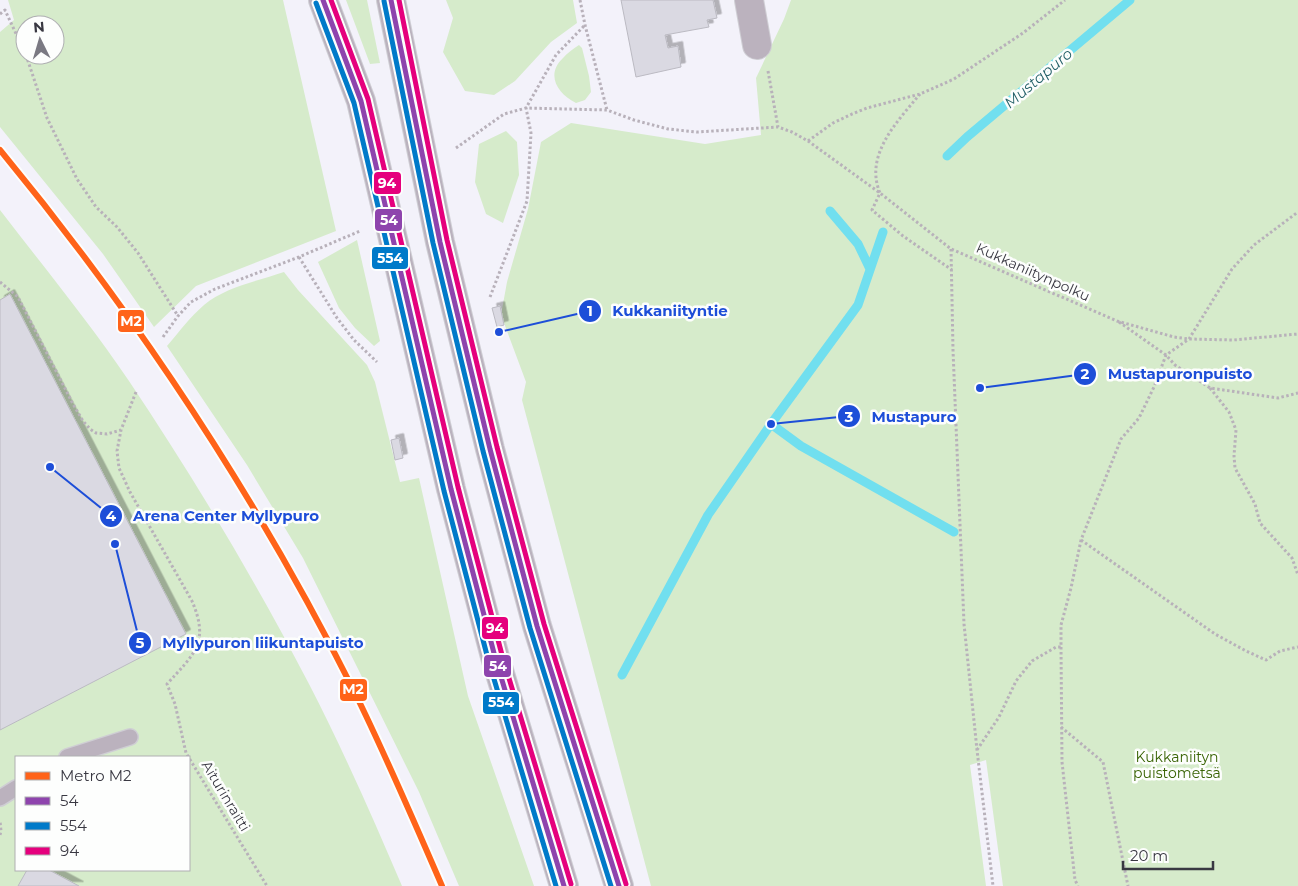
<svg xmlns="http://www.w3.org/2000/svg" width="1298" height="886" font-family="Montserrat,sans-serif">
  <style>
    .green { fill: #d6ebcb; fill-rule: evenodd }
    .lines { fill: none; stroke-linecap: round; stroke-linejoin: round }
    .stream { stroke: #71dfef; stroke-width: 9 }
    .building { fill: #dad9e2; stroke: #bbbac2; filter: url(#shadow) }
    .service-casing { stroke: #cfced4; stroke-width: 18 }
    .minor-casing { stroke: #cfced4; stroke-width: 30 }
    .trunk-casing { stroke: #cfced4; stroke-width: 30 }
    .path { stroke: #b8b1ba; stroke-width: 3; stroke-dasharray: 2.5 2.5; stroke-linecap: butt }
    .service { stroke: #bbb2be; stroke-width: 15 }
    .minor { stroke: #bbb2be; stroke-width: 28 }
    .trunk { stroke: #bab2be; stroke-width: 28 }
    .bus-1-casing { stroke: #fdfefd; stroke-width: 9 }
    .bus-2-casing { stroke: #fdfefd; stroke-width: 9 }
    .bus-3-casing { stroke: #fdfefd; stroke-width: 9 }
    .bus-1 { stroke: #8e44ad; stroke-width: 5 }
    .bus-2 { stroke: #007ac9; stroke-width: 5 }
    .bus-3 { stroke: #e5007d; stroke-width: 5 }
    .metro-1-casing { stroke: #fdfefd; stroke-width: 10 }
    .metro-1 { stroke: #ff6319; stroke-width: 6 }
    .labels { text-anchor: middle; dominant-baseline: central; stroke-width: 5; stroke-linejoin: round; paint-order: stroke }
    .street-label { font-size: 14px; fill: #393842; stroke: #fdfefd }
    .park-label { font-size: 14px; fill: #386303; stroke: #fdfefd }
    .water-label { font-size: 15px; font-style: italic; fill: #246169; stroke: #fdfefd }
    .leader { fill: none; stroke: #1d4ed8; stroke-width: 2 }
    .callout-dot { fill: #1d4ed8; stroke: #fdfefd; stroke-width: 2 }
    .mark-label { font-size: 15px; text-anchor: middle; font-weight: bold; fill: #fff }
    .callout-label { font-size: 15px; text-anchor: middle; font-weight: bold; fill: #1d4ed8; stroke: #fdfefd; stroke-width: 5; stroke-linejoin: round; paint-order: stroke }
    .line-badge { stroke: #fdfefd; stroke-width: 2 }
    .badge-label { font-size: 14px; text-anchor: middle; font-weight: bold; fill: #fff }
  </style>
  <defs>
    <filter id="shadow"><feDropShadow dx="4.5" dy="-4.5" stdDeviation="0" flood-color="#0004"/></filter>
  </defs>
  <rect width="100%" height="100%" fill="#f3f2fa"/>
  <path class="green" d="M 8,0 L 283,0 L 336,231 L 196,286 L 154,327 L 103,254 L 0,127 L 0,32 L 14,20 ZM 25,25 L 55,25 L 55,55 L 25,55 Z
    M 346,0 L 367,0 L 380,63 L 370,64 Z
    M 446,0 L 573,0 L 577,23 L 551,42 L 515,81 L 494,95 L 465,91 L 443,52 L 453,18 Z
    M 791,0 L 1298,0 L 1298,886 L 1003,886 L 986,760 L 970,765 L 986,886 L 651,886 L 522,400 L 526,382 L 501,315 L 507,282 L 528,209 L 541,142 L 571,123 L 705,144 L 761,135 L 756,78 L 784,19 Z
    M 579,45 L 582,48 L 589,76 L 591,92 L 585,100 L 576,103 C 558,94 545,75 563,58 C 567,53 573,49 579,45 Z
    M 506,131 L 517,142 L 519,175 L 503,223 L 486,214 L 475,182 L 479,144 Z
    M 0,210 C 43,266 89,322 129,381 C 194,478 255,580 309,684 C 343,750 373,818 402,886 L 0,886 ZM 16,757 L 189,757 L 189,870 L 16,870 Z
    M 357,240 L 380,341 L 374,346 L 355,328 L 339,308 L 318,262 Z
    M 284,272 L 298,290 L 367,365 L 375,382 L 400,482 L 419,478 L 468,696 L 534,886 L 459,886 L 419,792 L 303,558 L 247,465 L 167,346 C 179,332 190,317 204,305 C 225,287 258,281 284,272 Z"/>
  <g class="lines">
    <path class="stream" d="M 947,156 L 967,137 L 1130,0
      M 830,211 L 858,244 L 870,269
      M 771,424 L 801,446 L 954,532
      M 622,675 L 708,515 L 771,424 L 858,305 L 883,232"/>
  </g>
  <path class="building" d="M 621,0 L 713,0 L 717,18 L 707,20 L 709,27 L 665,35 L 668,48 L 678,46 L 681,67 L 636,77 Z
    M 10,294 L 186,634 L 0,730 L 0,300 Z
    M 500,306 L 504,325 L 497,327 L 492,308 Z
    M 399,438 L 403,458 L 395,460 L 391,440 Z
    M 27,870 L 49,870 L 79,886 L 18,886 Z"/>
  <g class="lines">
    <defs>
      <path id="service" d="M 67,757 L 130,737
        M 0,798 L 16,788"/>
      <path id="minor" d="M 749,0 L 757,45"/>
      <path id="trunk" d="M 323,0 L 361,101 L 451,489 L 495,657 L 564,886
        M 391,0 L 440,242 L 490,449 L 537,626 L 619,886"/>
    </defs>
    <use href="#service" class="service-casing"/>
    <use href="#minor" class="minor-casing"/>
    <use href="#trunk" class="trunk-casing"/>
    <path class="path" d="M 580,0 L 585,25 L 607,110
      M 0,14 L 5,10 L 25,53
      M 26,55 L 47,118 L 77,179 L 96,207 L 117,227 L 138,253 L 178,316
      M 768,71 L 778,127
      M 920,94 C 897,122 864,155 880,193 L 872,210 L 903,236 L 952,270
      M 808,141 L 833,123 L 852,114 L 867,108 L 920,94 L 954,79 L 1023,33 L 1065,0
      M 456,148 L 504,114 L 526,108 L 607,110 L 634,120 L 668,129 L 697,132 L 778,127 L 792,132 L 808,141 L 880,193 L 951,249 L 1117,321 L 1174,337 L 1189,339 L 1233,340 L 1298,334
      M 951,249 L 953,350 L 964,624 L 977,750 L 993,886
      M 299,257 L 337,318 L 354,340 L 377,362
      M 0,282 L 18,297 L 73,404 L 83,421 L 90,429 L 96,433 L 107,434 L 121,430
      M 490,297 L 527,201 L 531,133 L 526,108 L 556,55 L 585,25
      M 1119,322 L 1166,355 L 1175,365 L 1210,388 L 1278,398 L 1298,393
      M 163,337 L 178,316 L 191,302 L 215,289 L 299,257 L 360,231
      M 1210,388 L 1229,412 L 1236,430 L 1234,456 L 1235,468 L 1255,504 L 1260,523 L 1292,558 L 1298,575
      M 136,392 L 121,430 L 117,451 L 119,468 L 130,492 L 192,601 C 210,643 194,654 167,684 L 175,704 L 186,753 L 267,886
      M 1081,540 L 1215,634 L 1246,651 L 1266,660 L 1280,651 L 1298,647
      M 1061,647 L 1062,762 L 1075,880 L 1078,886
      M 1061,727 L 1103,762 L 1128,886
      M 977,750 L 999,717 L 1016,681 L 1032,661 L 1056,647 L 1061,647 L 1061,625 L 1071,588 L 1081,540 L 1121,439 L 1139,418 L 1154,387 L 1166,355 L 1189,339 L 1232,269 L 1254,245 L 1298,212
      M 0,835 L 1,831 L 0,821"/>
    <use href="#service" class="service"/>
    <use href="#minor" class="minor"/>
    <use href="#trunk" class="trunk"/>
    <defs>
      <path id="bus-1" d="M 323,0 L 361,101 L 451,489 L 495,657 L 564,886
        M 391,0 L 440,242 L 490,449 L 537,626 L 619,886"/>
      <path id="bus-2" d="M 384,1 L 433,243 L 483,451 L 530,628 L 611,886
        M 316,3 L 354,103 L 444,491 L 488,659 L 556,886"/>
      <path id="bus-3" d="M 331,0 L 368,99 L 458,487 L 502,655 L 571,884
        M 399,0 L 447,240 L 497,447 L 544,624 L 626,884"/>
    </defs>
    <use href="#bus-1" class="bus-1-casing"/>
    <use href="#bus-2" class="bus-2-casing"/>
    <use href="#bus-3" class="bus-3-casing"/>
    <use href="#bus-1" class="bus-1"/>
    <use href="#bus-2" class="bus-2"/>
    <use href="#bus-3" class="bus-3"/>
    <defs>
      <path id="metro-1" d="M 0,150 C 138,317 258,499 355,693 C 386,756 414,821 442,886"/>
    </defs>
    <use href="#metro-1" class="metro-1-casing"/>
    <use href="#metro-1" class="metro-1"/>
  </g>
  <g class="labels">
    <g class="street-label">
      <text transform="translate(1033 272) rotate(24)">Kukkaniitynpolku</text>
      <text transform="translate(226 796) rotate(59)">Aiturinraitti</text>
    </g>
    <g class="park-label">
      <text x="1177" y="757">Kukkaniityn<tspan x="1177" dy="16">puistometsä</tspan></text>
    </g>
    <g class="water-label">
      <text transform="translate(1038 78) rotate(-40)">Mustapuro</text>
    </g>
  </g>
  <path class="leader" d="M499 332L590 311M980 388L1085 374M771 424L849 416M50 467L111 516M115 544L140 643"/>
  <g class="callout-dot">
    <circle cx="499" cy="332" r="5"/>
    <circle cx="980" cy="388" r="5"/>
    <circle cx="771" cy="424" r="5"/>
    <circle cx="50" cy="467" r="5"/>
    <circle cx="115" cy="544" r="5"/>
    <circle cx="590" cy="311" r="12"/>
    <circle cx="1085" cy="374" r="12"/>
    <circle cx="849" cy="416" r="12"/>
    <circle cx="111" cy="516" r="12"/>
    <circle cx="140" cy="643" r="12"/>
  </g>
  <g class="mark-label">
    <text x="590" y="316">1</text>
    <text x="1085" y="379">2</text>
    <text x="849" y="422">3</text>
    <text x="111" y="521">4</text>
    <text x="140" y="648">5</text>
  </g>
  <g class="callout-label">
    <text x="670" y="316">Kukkaniityntie</text>
    <text x="1180" y="379">Mustapuronpuisto</text>
    <text x="914" y="422">Mustapuro</text>
    <text x="226" y="521">Arena Center Myllypuro</text>
    <text x="263" y="648">Myllypuron liikuntapuisto</text>
  </g>
  <g class="line-badge">
    <rect x="373" y="171" width="29" height="24" rx="5" fill="#e5007d"/>
    <rect x="374" y="208" width="29" height="24" rx="5" fill="#8e44ad"/>
    <rect x="371" y="246" width="38" height="24" rx="5" fill="#007ac9"/>
    <rect x="117" y="309" width="28" height="24" rx="5" fill="#ff6319"/>
    <rect x="481" y="616" width="28" height="24" rx="5" fill="#e5007d"/>
    <rect x="483" y="654" width="29" height="24" rx="5" fill="#8e44ad"/>
    <rect x="339" y="678" width="29" height="24" rx="5" fill="#ff6319"/>
    <rect x="482" y="691" width="38" height="24" rx="5" fill="#007ac9"/>
  </g>
  <g class="badge-label">
    <text x="387" y="188">94</text>
    <text x="389" y="225">54</text>
    <text x="390" y="263">554</text>
    <text x="131" y="326">M2</text>
    <text x="495" y="633">94</text>
    <text x="498" y="671">54</text>
    <text x="353" y="694">M2</text>
    <text x="501" y="707">554</text>
  </g>
  <rect x="15" y="756" width="175" height="115" fill="#fdfefd" stroke="#afafb2"/>
  <rect x="25" y="772" width="25" height="8" fill="#ff6319" stroke="#afafb2"/>
  <text x="60" y="781" font-size="15" fill="#393842">Metro M2</text>
  <rect x="25" y="797" width="25" height="8" fill="#8e44ad" stroke="#afafb2"/>
  <text x="60" y="806" font-size="15" fill="#393842">54</text>
  <rect x="25" y="822" width="25" height="8" fill="#007ac9" stroke="#afafb2"/>
  <text x="60" y="831" font-size="15" fill="#393842">554</text>
  <rect x="25" y="847" width="25" height="8" fill="#e5007d" stroke="#afafb2"/>
  <text x="60" y="856" font-size="15" fill="#393842">94</text>
  <g transform="translate(40 40) rotate(355)"><circle r="24" fill="#fdfefd" stroke="#afafb2"/>
  <path d="M0-4L9 19L0 12L-9 19Z" fill="#7a7982"/>
  <text y="-8" font-size="14" font-weight="bold" text-anchor="middle" fill="#393842">N</text>
  </g>
  <path d="M1123 861v8h90v-8" fill="none" stroke="#393842" stroke-width="2.5"/>
  <text x="1130" y="861" font-size="15" fill="#393842" stroke="#fdfefd" stroke-width="4" paint-order="stroke">20 m</text>
</svg>
